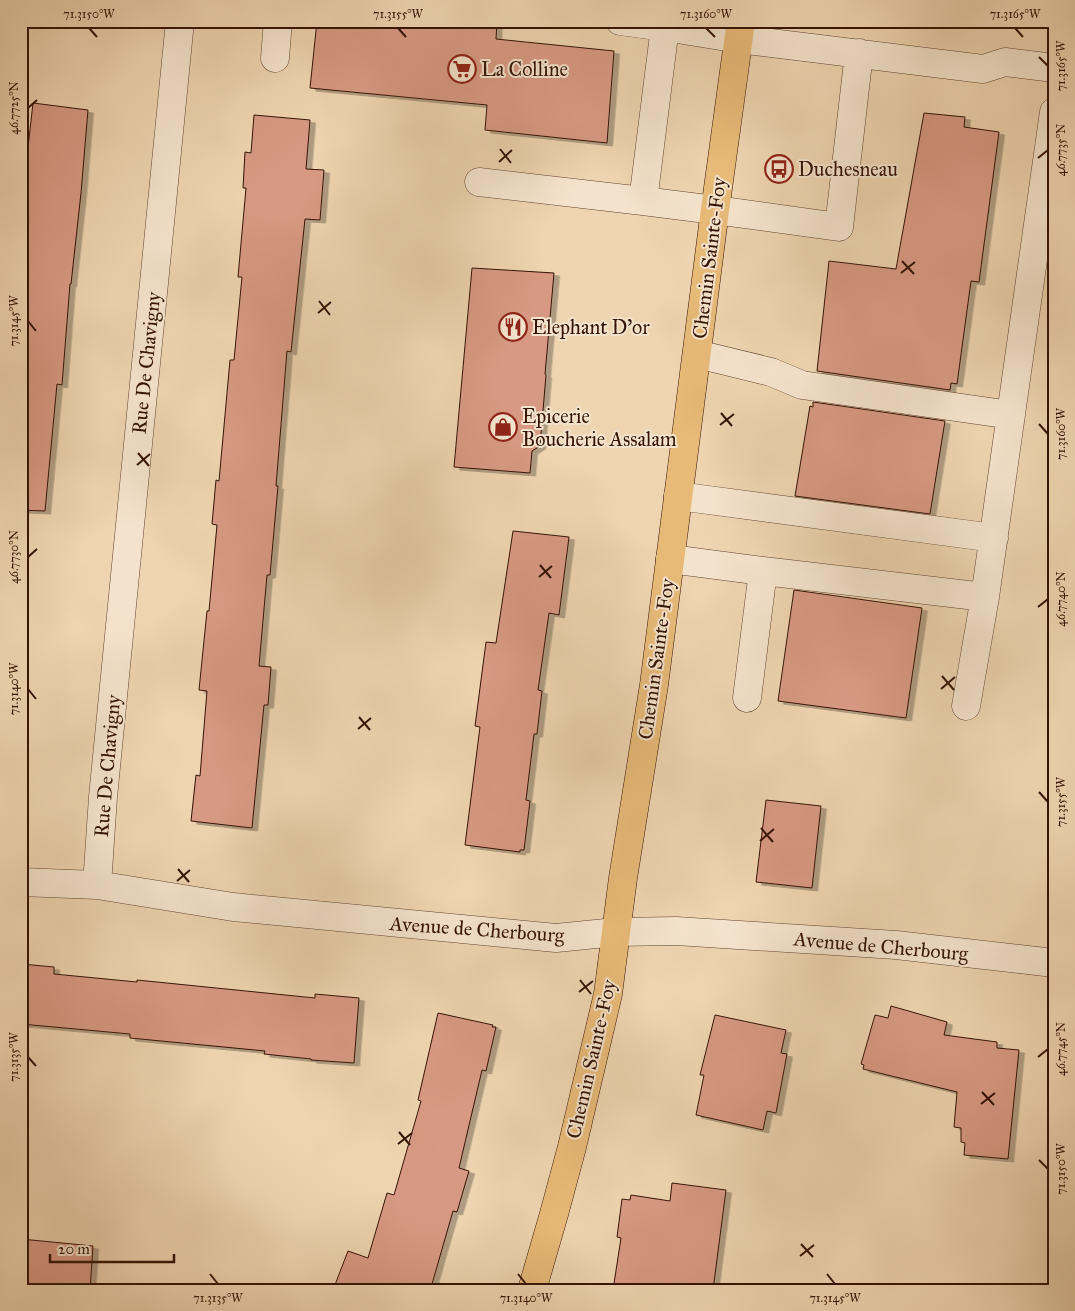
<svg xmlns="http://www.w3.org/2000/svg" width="1075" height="1311" font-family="'IM FELL Great Primer',serif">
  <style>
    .building { fill: #d79983; stroke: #351305; filter: url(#shadow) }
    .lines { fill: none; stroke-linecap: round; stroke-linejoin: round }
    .minor-casing { stroke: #634330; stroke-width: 29 }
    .major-casing { stroke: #351305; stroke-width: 29 }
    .minor { stroke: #f4e3cc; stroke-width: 28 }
    .major { stroke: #e7ba78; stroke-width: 28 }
    .ticks { fill: none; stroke: #351305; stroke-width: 2 }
    .labels { text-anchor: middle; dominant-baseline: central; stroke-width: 4; stroke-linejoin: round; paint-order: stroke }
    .poi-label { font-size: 20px; fill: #351305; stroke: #f4e3cc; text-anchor: start }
    .street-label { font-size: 20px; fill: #351305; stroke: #f4e3cc }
    .neatline { fill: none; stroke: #351305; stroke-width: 2 }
    .ticks-label { font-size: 12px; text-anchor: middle; fill: #351305 }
  </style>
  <defs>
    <filter id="shadow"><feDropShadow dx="5.5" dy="3" stdDeviation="0" flood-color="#0004"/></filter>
  </defs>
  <rect width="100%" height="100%" fill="#eed4b0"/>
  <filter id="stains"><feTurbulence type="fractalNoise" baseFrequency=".004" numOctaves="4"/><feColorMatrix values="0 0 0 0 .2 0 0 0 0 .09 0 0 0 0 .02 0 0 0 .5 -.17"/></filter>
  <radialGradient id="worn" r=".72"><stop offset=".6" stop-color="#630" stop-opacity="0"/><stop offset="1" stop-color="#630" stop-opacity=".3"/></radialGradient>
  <path class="building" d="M 317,21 L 497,21 L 496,39 L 614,51 L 607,143 L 485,130 L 487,105 L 310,88 Z
    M 33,103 L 88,110 L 81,193 L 71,284 L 70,284 L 62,385 L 57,384 L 45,511 L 21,510 L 21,210 Z
    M 924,113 L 965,117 L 964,127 L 999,132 L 979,282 L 971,281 L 957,384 L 951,383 L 950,390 L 817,371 L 829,261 L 896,269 Z
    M 254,115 L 310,120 L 306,169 L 324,170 L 320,220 L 305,219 L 291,352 L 287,351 L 276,486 L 278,486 L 270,575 L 267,575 L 259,666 L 271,667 L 268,705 L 264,705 L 252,828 L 191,821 L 196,775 L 200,776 L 207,691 L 199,690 L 207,611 L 209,611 L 217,525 L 212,524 L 216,480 L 219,481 L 230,360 L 234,360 L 242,277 L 238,277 L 246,188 L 243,188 L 245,152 L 251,153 Z
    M 472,268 L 554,273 L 545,374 L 546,375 L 540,446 L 532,451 L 530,473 L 454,467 Z
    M 813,402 L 945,421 L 930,514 L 795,496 L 810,406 L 813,407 Z
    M 513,531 L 569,537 L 559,615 L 549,613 L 538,690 L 542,691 L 537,734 L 534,734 L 526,800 L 530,801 L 524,850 L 520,850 L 520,852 L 465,845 L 480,727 L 475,726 L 486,642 L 496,643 Z
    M 794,590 L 922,608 L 906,718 L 778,701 Z
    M 766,800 L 821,806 L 812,888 L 756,882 Z
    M 21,964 L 54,967 L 54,974 L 137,982 L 137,980 L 315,998 L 315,994 L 359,998 L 354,1063 L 311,1060 L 311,1059 L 264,1054 L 265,1051 L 130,1038 L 130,1034 L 21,1024 Z
    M 891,1006 L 947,1022 L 944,1035 L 997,1042 L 997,1048 L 1019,1050 L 1008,1159 L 964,1155 L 965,1143 L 961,1142 L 961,1128 L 954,1127 L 957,1092 L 863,1069 L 864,1065 L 861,1064 L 875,1015 L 888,1018 Z
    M 438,1013 L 493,1025 L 492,1027 L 496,1027 L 486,1071 L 482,1070 L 459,1168 L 469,1171 L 457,1212 L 453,1211 L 432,1284 L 442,1288 L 442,1290 L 333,1290 L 348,1251 L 368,1258 L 387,1193 L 394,1195 L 421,1101 L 418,1100 Z
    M 715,1015 L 786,1030 L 781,1053 L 787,1054 L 776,1113 L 767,1111 L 763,1130 L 696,1115 L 704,1075 L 700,1075 Z
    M 672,1183 L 726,1190 L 713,1290 L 613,1290 L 621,1238 L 617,1237 L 622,1199 L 630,1200 L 631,1195 L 670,1201 Z
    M 21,1239 L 93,1246 L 90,1290 L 21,1290 Z"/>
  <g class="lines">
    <defs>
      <path id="minor" d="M 666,21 L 665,27 L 739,39 L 983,69 L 1005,62 L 1054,68
        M 275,58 L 278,21
        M 479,182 L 643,201 L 665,27 L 620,21
        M 643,201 L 715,210 L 839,227 L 859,53
        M 697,354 L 771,372 L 802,385 L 1011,415
        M 678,496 L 994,538
        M 670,559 L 763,571 L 747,698
        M 763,571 L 985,597 L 966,706
        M 985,597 L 1054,112
        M 21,882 L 97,885 L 233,907 L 556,938 L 616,932 L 676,931 L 896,945 L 1054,963
        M 97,885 L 103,797 L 180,21"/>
      <path id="major" d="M 532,1290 L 554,1214 L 572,1147 L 608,994 L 623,878 L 654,685 L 715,210 L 741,21"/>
    </defs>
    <use href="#minor" class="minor-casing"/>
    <use href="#major" class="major-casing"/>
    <use href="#minor" class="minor"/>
    <use href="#major" class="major"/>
  </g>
  <path class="ticks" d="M 89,28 L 97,37M 398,28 L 406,37M 706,28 L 715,37M 1015,28 L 1023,37M 1039,57 L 1048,66M 28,108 L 37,100M 500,149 L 511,163M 1038,158 L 1048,150M 499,162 L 512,150M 902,261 L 914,274M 901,273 L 915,262M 319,301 L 330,315M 318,313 L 331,302M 28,321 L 36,331M 721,413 L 732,426M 1039,424 L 1048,434M 720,425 L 734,414M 138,453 L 149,466M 137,465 L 150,454M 28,557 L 37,549M 540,565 L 551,578M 539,577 L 552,566M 1038,607 L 1048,599M 942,676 L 954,690M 28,689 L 36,699M 941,689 L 955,677M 359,717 L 370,730M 358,729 L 371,718M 1039,792 L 1048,802M 761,828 L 773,842M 760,841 L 774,829M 178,869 L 189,882M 177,881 L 190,870M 580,980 L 591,994M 579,992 L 593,981M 28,1057 L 36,1066M 1038,1057 L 1048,1049M 982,1092 L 994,1105M 981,1104 L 995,1093M 399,1132 L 410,1145M 398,1144 L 412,1133M 1039,1160 L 1048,1169M 801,1244 L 813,1257M 800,1256 L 814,1245M 210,1274 L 218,1284M 518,1274 L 526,1284M 827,1274 L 835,1284"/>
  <defs>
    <symbol id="supermarket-ring" viewBox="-11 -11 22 22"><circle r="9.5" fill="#f4e3cc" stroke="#8f2418" stroke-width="1.5"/><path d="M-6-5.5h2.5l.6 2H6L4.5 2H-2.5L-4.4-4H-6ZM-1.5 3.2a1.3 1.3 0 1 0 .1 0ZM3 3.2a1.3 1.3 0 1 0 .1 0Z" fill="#8f2418"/></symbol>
    <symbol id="bus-ring" viewBox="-11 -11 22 22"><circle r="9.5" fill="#f4e3cc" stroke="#8f2418" stroke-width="1.5"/><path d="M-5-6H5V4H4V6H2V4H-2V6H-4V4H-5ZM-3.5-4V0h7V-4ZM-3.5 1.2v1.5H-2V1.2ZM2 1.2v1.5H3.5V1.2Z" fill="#8f2418"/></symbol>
    <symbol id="restaurant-ring" viewBox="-11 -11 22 22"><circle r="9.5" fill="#f4e3cc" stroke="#8f2418" stroke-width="1.5"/><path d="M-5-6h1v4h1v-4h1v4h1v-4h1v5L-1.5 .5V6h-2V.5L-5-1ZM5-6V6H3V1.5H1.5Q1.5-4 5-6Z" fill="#8f2418"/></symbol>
    <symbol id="shop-ring" viewBox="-11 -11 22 22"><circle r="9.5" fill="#f4e3cc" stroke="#8f2418" stroke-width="1.5"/><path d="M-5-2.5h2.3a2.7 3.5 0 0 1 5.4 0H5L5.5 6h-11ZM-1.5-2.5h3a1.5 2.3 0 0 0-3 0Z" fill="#8f2418"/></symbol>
  </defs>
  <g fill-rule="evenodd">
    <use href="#supermarket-ring" x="446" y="53" width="32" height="32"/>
    <use href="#bus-ring" x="763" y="153" width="32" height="32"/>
    <use href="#restaurant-ring" x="497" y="311" width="32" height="32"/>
    <use href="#shop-ring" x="487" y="411" width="32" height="32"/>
  </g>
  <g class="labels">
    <g class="poi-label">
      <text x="481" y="69">La Colline</text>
      <text x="798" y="169">Duchesneau</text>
      <text x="532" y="327">Elephant D’or</text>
      <text x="522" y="416">Epicerie<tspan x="522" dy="23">Boucherie Assalam</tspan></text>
    </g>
    <g class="street-label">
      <text transform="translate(709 258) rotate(-83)">Chemin Sainte-Foy</text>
      <text transform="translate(146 363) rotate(-84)">Rue De Chavigny</text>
      <text transform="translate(656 659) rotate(-82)">Chemin Sainte-Foy</text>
      <text transform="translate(107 766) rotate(-85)">Rue De Chavigny</text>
      <text transform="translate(477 929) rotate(4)">Avenue de Cherbourg</text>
      <text transform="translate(881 946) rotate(5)">Avenue de Cherbourg</text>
      <text transform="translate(591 1059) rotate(-77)">Chemin Sainte-Foy</text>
    </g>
  </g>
  <rect width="1075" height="1311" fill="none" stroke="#eed4b0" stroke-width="55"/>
  <path d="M50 1254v8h124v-8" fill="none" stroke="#351305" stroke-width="2.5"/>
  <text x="58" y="1254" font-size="15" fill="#351305" stroke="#f4e3cc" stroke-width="4" paint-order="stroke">20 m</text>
  <rect x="28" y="28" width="1020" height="1256" class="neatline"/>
  <g class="ticks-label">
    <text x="89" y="18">71.3150°W</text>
    <text x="398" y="18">71.3155°W</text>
    <text x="706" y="18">71.3160°W</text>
    <text x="1015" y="18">71.3165°W</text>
    <text transform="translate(1061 66) rotate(-90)" y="4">71.3165°W</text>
    <text transform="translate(14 108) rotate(-90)" y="4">46.7725°N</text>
    <text transform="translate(1061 150) rotate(-90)" y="4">46.7735°N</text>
    <text transform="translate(14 321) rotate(-90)" y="4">71.3145°W</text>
    <text transform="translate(1061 434) rotate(-90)" y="4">71.3160°W</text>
    <text transform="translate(14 557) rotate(-90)" y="4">46.7730°N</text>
    <text transform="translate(1061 599) rotate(-90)" y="4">46.7740°N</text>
    <text transform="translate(14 689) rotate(-90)" y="4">71.3140°W</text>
    <text transform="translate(1061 802) rotate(-90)" y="4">71.3155°W</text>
    <text transform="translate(1061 1049) rotate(-90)" y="4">46.7745°N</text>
    <text transform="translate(14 1057) rotate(-90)" y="4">71.3135°W</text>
    <text transform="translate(1061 1169) rotate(-90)" y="4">71.3150°W</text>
    <text x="218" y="1302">71.3135°W</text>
    <text x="526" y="1302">71.3140°W</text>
    <text x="835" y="1302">71.3145°W</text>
  </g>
  <rect width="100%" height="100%" filter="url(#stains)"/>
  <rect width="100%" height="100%" fill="url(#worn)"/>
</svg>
